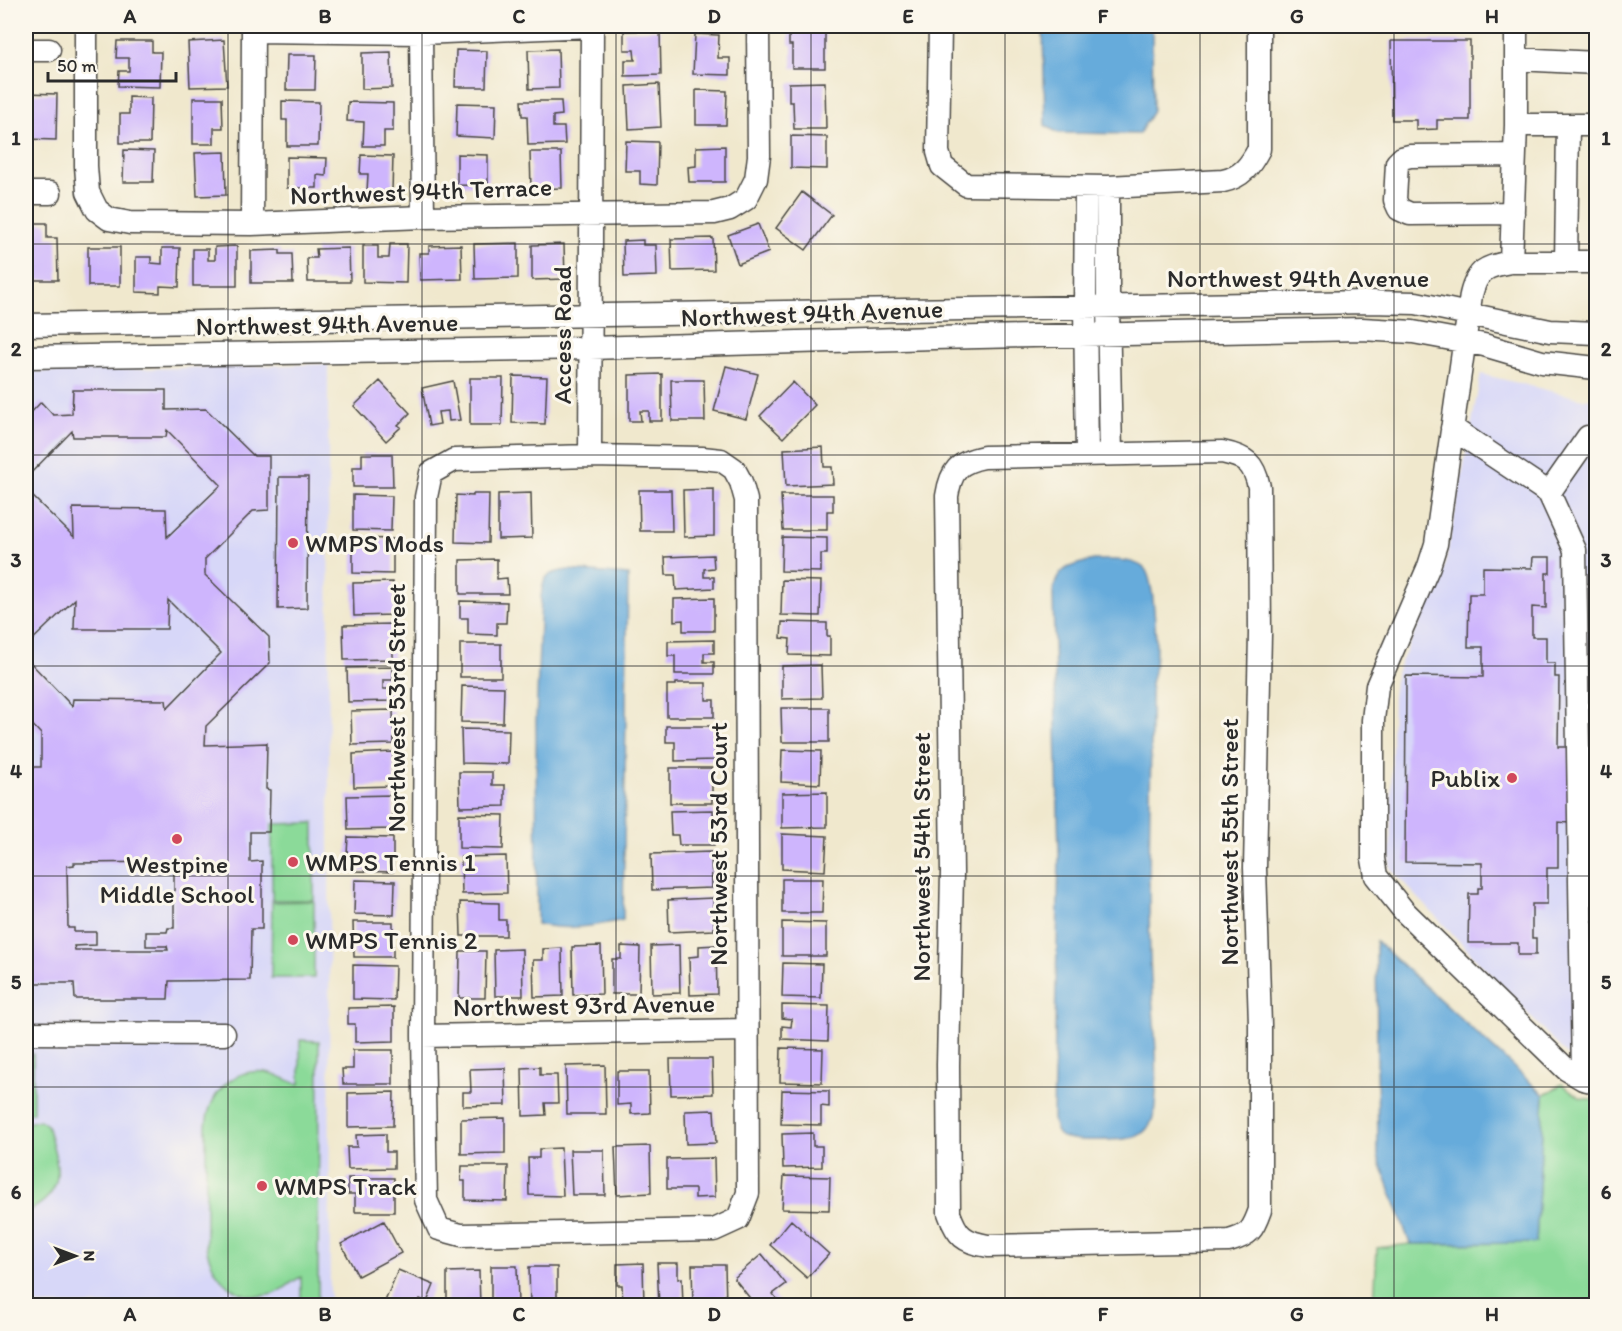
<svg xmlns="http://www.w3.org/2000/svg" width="1622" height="1331" font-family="Itim,sans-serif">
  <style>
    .built { fill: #d7d7f8 }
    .green { fill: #8bda99; stroke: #5b8262; stroke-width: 1.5 }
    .water { fill: #66abdb; stroke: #486b83; stroke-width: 1.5 }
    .building { fill: #ceb5fd; fill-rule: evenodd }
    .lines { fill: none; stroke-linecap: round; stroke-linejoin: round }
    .minor-casing { stroke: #494743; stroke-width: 25 }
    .minor { stroke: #fff; stroke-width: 22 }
    .grid { fill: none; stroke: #2b2b2b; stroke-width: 1.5; stroke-opacity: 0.55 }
    .poi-dot { fill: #d1495b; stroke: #fbf7ec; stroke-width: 2 }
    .labels { text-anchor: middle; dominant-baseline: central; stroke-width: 6; stroke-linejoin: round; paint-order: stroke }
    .street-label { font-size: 26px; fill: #2b2b2b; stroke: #fbf7ec }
    .poi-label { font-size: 26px; fill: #2b2b2b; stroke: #fbf7ec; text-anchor: start }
    .neatline { fill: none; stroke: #2b2b2b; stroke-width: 2 }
    .grid-label { font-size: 20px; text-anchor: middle; font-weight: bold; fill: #2b2b2b }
  </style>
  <rect width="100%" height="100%" fill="#fbf7ec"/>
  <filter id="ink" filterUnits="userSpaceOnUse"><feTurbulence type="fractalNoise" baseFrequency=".0167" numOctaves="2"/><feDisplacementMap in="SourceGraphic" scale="12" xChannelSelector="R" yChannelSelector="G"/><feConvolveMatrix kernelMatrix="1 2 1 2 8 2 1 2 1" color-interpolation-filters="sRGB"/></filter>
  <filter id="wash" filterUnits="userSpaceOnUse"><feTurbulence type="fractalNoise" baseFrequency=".008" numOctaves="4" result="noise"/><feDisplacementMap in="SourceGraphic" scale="24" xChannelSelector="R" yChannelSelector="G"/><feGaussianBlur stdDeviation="1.35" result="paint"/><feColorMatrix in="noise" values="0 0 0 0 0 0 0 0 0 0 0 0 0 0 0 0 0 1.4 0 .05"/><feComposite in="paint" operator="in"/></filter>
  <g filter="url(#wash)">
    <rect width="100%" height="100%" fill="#f0e8cd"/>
    <path class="built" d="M 328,364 L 330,1305 L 26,1305 L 26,372 Z
      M 1481,374 L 1583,399 L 1596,398 L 1596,1063 L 1568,1056 L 1390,868 L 1393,697 L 1396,673 L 1444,570 Z"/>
    <path class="green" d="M 314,823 L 314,900 L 272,900 L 272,824 Z
      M 314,901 L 314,978 L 271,978 L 272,902 Z
      M 300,1040 L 319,1041 L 318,1305 L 301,1305 L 301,1277 C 291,1281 284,1291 273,1294 C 236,1303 213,1279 206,1246 L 206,1126 C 209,1095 231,1068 265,1072 C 277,1073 288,1082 300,1084 Z
      M 26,1054 L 33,1054 L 33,1113 L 26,1113 Z
      M 1562,1084 L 1581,1098 L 1596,1100 L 1596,1305 L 1374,1306 L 1377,1248 L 1410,1244 L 1536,1243 L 1544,1095 Z
      M 40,1120 L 47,1125 C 57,1161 71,1192 26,1212 L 26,1123 Z"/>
    <path class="water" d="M 1043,26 L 1152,26 L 1153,111 L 1139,134 L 1058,133 L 1045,125 Z
      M 1094,560 C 1108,560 1132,558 1144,568 C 1155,578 1157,648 1155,664 C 1154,671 1153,677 1151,683 C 1152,774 1147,864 1150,955 C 1151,1008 1161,1061 1154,1114 C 1153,1122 1147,1131 1139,1135 C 1129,1141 1068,1143 1059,1135 C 1055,1131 1054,1124 1053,1119 L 1059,856 L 1053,594 C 1056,567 1071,565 1094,560 Z
      M 568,570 L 628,575 L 623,920 C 595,926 566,931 537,924 L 536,722 L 541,597 C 543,575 547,573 568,570 Z
      M 1376,941 L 1544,1095 L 1536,1243 L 1410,1244 L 1378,1156 Z"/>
    <g id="blocks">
      <path class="building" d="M 119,26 L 161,26 L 161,30 L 119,29 Z
        M 189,26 L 226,26 L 226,28 L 189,29 Z
        M 789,26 L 825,26 L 825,68 L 792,68 L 792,45 L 789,45 Z
        M 660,30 L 661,75 L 625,76 L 625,60 L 635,60 L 634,50 L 624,50 L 624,31 Z
        M 695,34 L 719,35 L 718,58 L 730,58 L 730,75 L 693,74 Z
        M 224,40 L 227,86 L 190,87 L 188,42 Z
        M 117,41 L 152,41 L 152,52 L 161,52 L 160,87 L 118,86 L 119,71 L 129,71 L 129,58 L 116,58 Z
        M 1391,41 L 1470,41 L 1470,120 L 1437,120 L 1437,129 L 1416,130 L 1416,120 L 1392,120 Z
        M 558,49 L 559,88 L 529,89 L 528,50 Z
        M 456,50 L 487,51 L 486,87 L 455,87 Z
        M 391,52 L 392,88 L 362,89 L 362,53 Z
        M 287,55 L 316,55 L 315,90 L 286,90 Z
        M 825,82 L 826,129 L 794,129 L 793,102 L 789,102 L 789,83 Z
        M 659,84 L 661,127 L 629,129 L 627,86 Z
        M 696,90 L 727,91 L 726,125 L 696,125 Z
        M 26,93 L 57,94 L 56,140 L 26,139 Z
        M 129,97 L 151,98 L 150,143 L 120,143 L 120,114 L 129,114 Z
        M 193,98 L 222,98 L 223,128 L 214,128 L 214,144 L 193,144 Z
        M 282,101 L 319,102 L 318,146 L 287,146 L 287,120 L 282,120 Z
        M 521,101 L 561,101 L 562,115 L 553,116 L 553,127 L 564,127 L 565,144 L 528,145 L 527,116 L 522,116 Z
        M 348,102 L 393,103 L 393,131 L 384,131 L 384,146 L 363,146 L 364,122 L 347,121 Z
        M 457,103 L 496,104 L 495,138 L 456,136 Z
        M 791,136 L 827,137 L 827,169 L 791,168 Z
        M 626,141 L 658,142 L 657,185 L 640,184 L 640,171 L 625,171 Z
        M 725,146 L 725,182 L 689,182 L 688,167 L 696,166 L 696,147 Z
        M 124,150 L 154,151 L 153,182 L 123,182 Z
        M 225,152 L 226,195 L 197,196 L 195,153 Z
        M 530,152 L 561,152 L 562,188 L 531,189 Z
        M 457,154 L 488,155 L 488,186 L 457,185 Z
        M 361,155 L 393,156 L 392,192 L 367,191 L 368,174 L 360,174 Z
        M 287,157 L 327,158 L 326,176 L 317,175 L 317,188 L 287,188 Z
        M 802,192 L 832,215 L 806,250 L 776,228 Z
        M 26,223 L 47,223 L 47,238 L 57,238 L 58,280 L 26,280 Z
        M 758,224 L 769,252 L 738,264 L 728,235 Z
        M 713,238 L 714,270 L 672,271 L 671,239 Z
        M 643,240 L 643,245 L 656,245 L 657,276 L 624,277 L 623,241 Z
        M 518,243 L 518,278 L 475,279 L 474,244 Z
        M 390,244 L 407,244 L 406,283 L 363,282 L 363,246 L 378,246 L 378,258 L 389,258 Z
        M 564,244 L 565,279 L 532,280 L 532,245 Z
        M 461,245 L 462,279 L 420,280 L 419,253 L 429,253 L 429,246 Z
        M 237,246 L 237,286 L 193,286 L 193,249 L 208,249 L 208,260 L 215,260 L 215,247 Z
        M 88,247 L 120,247 L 120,286 L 88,286 Z
        M 162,248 L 180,248 L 179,287 L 160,286 L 160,293 L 136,292 L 136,257 L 151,257 L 151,263 L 162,264 Z
        M 349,248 L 350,282 L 308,282 L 307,258 L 317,258 L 316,249 Z
        M 280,250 L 280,254 L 292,254 L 293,283 L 251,283 L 251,251 Z
        M 726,366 L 758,374 L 746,419 L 714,411 Z
        M 662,374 L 662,421 L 649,421 L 649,411 L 640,411 L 641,421 L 629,421 L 629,375 Z
        M 513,376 L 547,377 L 545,424 L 512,423 Z
        M 470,378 L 503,378 L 502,425 L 470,425 Z
        M 671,380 L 704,380 L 705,421 L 672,421 Z
        M 380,381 L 410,413 L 398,425 L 401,427 L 386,441 L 354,406 Z
        M 453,381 L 460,420 L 449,421 L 448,411 L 438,412 L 440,424 L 429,426 L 422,388 Z
        M 793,382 L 815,405 L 783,438 L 760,416 Z
        M 73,390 L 166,390 L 166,410 L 206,409 L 254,456 L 269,456 L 269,510 L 253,511 L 205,559 L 205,575 L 269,637 L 270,663 L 206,726 L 205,745 L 267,743 L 266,789 L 270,790 L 269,832 L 250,832 L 250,862 L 262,861 L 262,929 L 251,929 L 250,980 L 169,981 L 168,999 L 75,999 L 74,983 L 26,983 L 26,767 L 41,767 L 41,734 L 26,718 L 26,658 L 72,706 L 73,699 L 166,700 L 167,708 L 221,653 L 168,600 L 167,629 L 74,629 L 75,599 L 26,646 L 26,490 L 74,537 L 73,508 L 166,509 L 167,537 L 221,485 L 167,430 L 166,437 L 73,437 L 72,431 L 26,478 L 26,418 L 41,402 L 53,415 L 72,414 ZM 167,862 L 167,865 L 174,866 L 174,928 L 168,928 L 167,932 L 146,932 L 146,946 L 167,946 L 168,950 L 75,950 L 74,946 L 96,945 L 96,932 L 74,932 L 74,928 L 68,928 L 67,866 L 74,865 L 74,863 Z
        M 823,447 L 824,467 L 832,467 L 833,484 L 786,486 L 784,449 Z
        M 362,454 L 392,454 L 393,487 L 353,487 L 353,467 L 362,467 Z
        M 279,477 L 308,477 L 307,608 L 278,609 Z
        M 714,489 L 714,536 L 684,537 L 683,490 Z
        M 639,490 L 671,490 L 672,531 L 640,531 Z
        M 531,493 L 532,538 L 498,539 L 498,494 Z
        M 473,494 L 489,494 L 488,543 L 455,542 L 456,495 L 473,496 Z
        M 353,495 L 392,496 L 391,531 L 353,530 Z
        M 781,495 L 833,495 L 833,511 L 827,511 L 827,530 L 783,530 Z
        M 782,537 L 827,538 L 827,554 L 821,554 L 821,572 L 781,571 Z
        M 353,538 L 393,539 L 393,574 L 353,573 Z
        M 713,555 L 714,568 L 704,569 L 704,577 L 714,577 L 714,588 L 676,590 L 675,575 L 666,575 L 665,557 Z
        M 1533,557 L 1550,557 L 1550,573 L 1546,573 L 1546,608 L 1532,607 L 1532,637 L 1546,637 L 1546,663 L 1555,663 L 1555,677 L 1559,677 L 1558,747 L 1570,747 L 1569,823 L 1558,822 L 1558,868 L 1547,868 L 1547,904 L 1532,904 L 1532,938 L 1536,938 L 1536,955 L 1518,955 L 1518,943 L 1468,943 L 1469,894 L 1478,894 L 1478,888 L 1482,888 L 1482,863 L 1405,862 L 1406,676 L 1483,677 L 1483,647 L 1468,647 L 1469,594 L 1483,594 L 1483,567 L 1532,568 Z
        M 497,559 L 497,579 L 507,578 L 508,594 L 460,594 L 460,560 Z
        M 782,580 L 821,581 L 820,616 L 781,615 Z
        M 393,582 L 394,615 L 354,616 L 353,583 Z
        M 714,598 L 714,631 L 683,631 L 683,620 L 674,621 L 674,599 Z
        M 460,601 L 507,602 L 506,623 L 497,623 L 497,635 L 468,634 L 468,618 L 460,618 Z
        M 782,622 L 827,623 L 827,636 L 830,636 L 830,656 L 789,655 L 790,639 L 781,638 Z
        M 393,624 L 393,659 L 344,660 L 343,625 Z
        M 714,640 L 714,653 L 704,653 L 704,662 L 714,662 L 714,674 L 675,674 L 675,656 L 668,656 L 668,641 Z
        M 460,644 L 501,644 L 501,677 L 460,677 Z
        M 821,665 L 822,698 L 782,699 L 782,666 Z
        M 393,667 L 393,680 L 383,680 L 383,689 L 393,689 L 393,701 L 348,702 L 347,668 Z
        M 676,683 L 706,683 L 706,700 L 714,700 L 714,717 L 667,717 L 667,685 L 676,685 Z
        M 462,686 L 504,687 L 503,723 L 461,722 Z
        M 781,708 L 829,708 L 829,742 L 782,742 Z
        M 393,710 L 394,744 L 352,745 L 351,711 Z
        M 666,726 L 715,726 L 715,760 L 675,761 L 675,742 L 666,742 Z
        M 461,729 L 509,730 L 508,764 L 462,763 Z
        M 782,750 L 821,751 L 820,784 L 781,782 Z
        M 393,752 L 394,786 L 354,787 L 353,754 Z
        M 670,768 L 712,768 L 712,803 L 670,803 Z
        M 459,772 L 492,772 L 492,785 L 505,785 L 505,806 L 460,807 Z
        M 827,792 L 827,827 L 782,828 L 782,793 Z
        M 393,795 L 393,829 L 348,830 L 347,796 Z
        M 713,810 L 714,845 L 679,845 L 678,835 L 671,835 L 670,811 Z
        M 459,814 L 504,815 L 503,849 L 459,848 Z
        M 782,834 L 827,836 L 825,871 L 782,869 Z
        M 348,837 L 393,838 L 393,872 L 353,871 L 353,854 L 347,854 Z
        M 711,852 L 712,888 L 652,890 L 651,854 Z
        M 506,856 L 507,893 L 462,894 L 461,857 Z
        M 782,879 L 823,879 L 822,913 L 782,913 Z
        M 355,880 L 395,881 L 394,915 L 354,914 Z
        M 713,898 L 714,930 L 669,932 L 668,900 Z
        M 460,902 L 499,903 L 499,920 L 506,920 L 506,936 L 461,936 Z
        M 353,922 L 393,922 L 393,957 L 354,957 Z
        M 782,922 L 826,923 L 826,956 L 782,956 Z
        M 679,945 L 680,993 L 652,994 L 651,946 Z
        M 716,945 L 717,994 L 690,995 L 689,957 L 699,956 L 699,946 Z
        M 601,946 L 602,994 L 573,995 L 572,947 Z
        M 621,946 L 640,947 L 639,994 L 612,994 L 612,959 L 621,959 Z
        M 562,948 L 563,996 L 534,997 L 533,960 L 543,960 L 543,949 Z
        M 522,949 L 523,996 L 495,996 L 494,950 Z
        M 460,951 L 486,951 L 485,998 L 459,998 Z
        M 783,963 L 822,964 L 821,998 L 782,997 Z
        M 353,965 L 395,966 L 394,1000 L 353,999 Z
        M 782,1005 L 829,1006 L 828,1041 L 782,1039 L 782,1026 L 791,1027 L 792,1019 L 782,1018 Z
        M 394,1007 L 394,1041 L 355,1042 L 355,1024 L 348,1024 L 348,1008 Z
        M 781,1048 L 823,1049 L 822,1083 L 780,1082 Z
        M 353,1050 L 393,1050 L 393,1084 L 343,1084 L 342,1069 L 353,1069 Z
        M 670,1059 L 712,1059 L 713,1094 L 671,1095 Z
        M 605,1065 L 606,1114 L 567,1114 L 566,1066 Z
        M 540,1067 L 540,1075 L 557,1075 L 558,1103 L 545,1103 L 546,1115 L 523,1116 L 522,1068 Z
        M 505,1068 L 506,1105 L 463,1106 L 463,1092 L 471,1092 L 470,1069 Z
        M 617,1071 L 649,1071 L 650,1113 L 631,1114 L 631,1104 L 617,1105 Z
        M 782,1090 L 829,1091 L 829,1107 L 821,1106 L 821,1125 L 781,1124 Z
        M 394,1092 L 393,1126 L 348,1127 L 348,1093 Z
        M 714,1110 L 716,1143 L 686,1144 L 685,1111 Z
        M 505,1118 L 505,1153 L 461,1154 L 461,1119 Z
        M 813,1133 L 813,1146 L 822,1146 L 822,1167 L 783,1168 L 782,1134 Z
        M 386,1134 L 386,1152 L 394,1152 L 394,1168 L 348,1169 L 347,1147 L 357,1147 L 356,1135 Z
        M 650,1146 L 651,1193 L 617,1195 L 615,1147 Z
        M 561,1148 L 563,1196 L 529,1195 L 528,1158 L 539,1158 L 539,1149 Z
        M 570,1150 L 604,1150 L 605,1195 L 572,1195 Z
        M 714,1158 L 715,1197 L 695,1198 L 695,1189 L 667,1189 L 667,1159 Z
        M 462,1166 L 508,1166 L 507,1201 L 465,1200 L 465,1181 L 461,1181 Z
        M 784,1176 L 830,1177 L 829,1210 L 782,1209 Z
        M 348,1178 L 394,1178 L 394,1212 L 355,1212 L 355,1194 L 348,1194 Z
        M 791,1220 L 829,1254 L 807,1278 L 770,1245 Z
        M 384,1221 L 401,1253 L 358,1276 L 341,1244 Z
        M 762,1254 L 786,1284 L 773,1294 L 780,1303 L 777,1306 L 756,1306 L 734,1278 Z
        M 643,1263 L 644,1306 L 623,1306 L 622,1285 L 617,1285 L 617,1264 Z
        M 657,1263 L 678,1263 L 678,1279 L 682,1278 L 683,1306 L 659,1306 Z
        M 692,1265 L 725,1265 L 726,1306 L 693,1306 Z
        M 491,1266 L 517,1266 L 518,1306 L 491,1306 Z
        M 529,1267 L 557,1267 L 557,1306 L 530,1306 Z
        M 398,1270 L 434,1285 L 427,1302 L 420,1299 L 418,1306 L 383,1306 Z
        M 479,1271 L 480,1306 L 447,1306 L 447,1272 Z"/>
    </g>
  </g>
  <g filter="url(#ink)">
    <use href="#blocks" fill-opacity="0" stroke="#494743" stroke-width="1.5"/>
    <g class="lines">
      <defs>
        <path id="minor" d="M 86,26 L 86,166 L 88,192 L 97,210 L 109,219 L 130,223 L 252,224 L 423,217 L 714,213 L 730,209 L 746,199 L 756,179 L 759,156 L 758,26
          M 940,26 L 938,152 L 942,166 L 966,185 L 1108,187 L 1223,181 C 1242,177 1250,166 1259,149 L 1259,26
          M 1516,26 L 1516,125 L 1511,262 C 1486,266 1477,270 1471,295 L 1436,544 L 1429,566 L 1377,686 L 1373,720 L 1373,859 L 1376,876 L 1404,911 L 1566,1069 L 1583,1079 L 1596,1082
          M 253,31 L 421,33 L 592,26
          M 421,33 L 423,217
          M 26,50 L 49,50
          M 1516,59 L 1596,63
          M 1516,125 L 1596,125
          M 1086,187 L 1085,307 L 1087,455
          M 1108,187 L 1108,306 L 1111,454
          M 26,193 L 50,193
          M 1513,213 L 1410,214 L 1399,209 L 1395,200 L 1397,163 L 1402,158 L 1410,156 L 1514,155
          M 252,224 L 253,26
          M 1511,262 L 1596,262
          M 1566,262 L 1568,125
          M 26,325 L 1369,302 L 1416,303 L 1550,331 L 1596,333
          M 26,357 L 590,348 L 934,338 L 1362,329 L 1413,332 L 1484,345 L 1542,362 L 1596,368
          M 1452,428 L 1549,493 L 1575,550 L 1583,1079
          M 1222,452 C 1246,457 1254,463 1259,487 L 1260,634 L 1255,868 L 1260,1025 L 1260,1210 C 1253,1230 1250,1235 1229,1241 L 988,1246 C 964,1242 957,1236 949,1213 L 948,1065 L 952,873 L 947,496 C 951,471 958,462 984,457 Z
          M 590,456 L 702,458 L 721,460 L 734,469 L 741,482 L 746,500 L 748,1193 L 738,1219 L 714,1230 L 461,1235 L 439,1229 L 426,1200 L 423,1036 L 426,497 L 431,473 L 454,460 Z
          M 590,456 L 592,26
          M 1549,493 L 1588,437 L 1596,437
          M 26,1033 L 224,1034
          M 423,1036 L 747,1030"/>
      </defs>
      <use href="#minor" class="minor-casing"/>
      <use href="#minor" class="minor"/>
    </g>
  </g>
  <path class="grid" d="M 228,26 L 228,1306M 422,26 L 422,1306M 616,26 L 616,1306M 811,26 L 811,1306M 1005,26 L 1005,1306M 1200,26 L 1200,1306M 1394,26 L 1394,1306M 26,244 L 1596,244M 26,455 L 1596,455M 26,666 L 1596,666M 26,876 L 1596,876M 26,1087 L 1596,1087"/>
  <g class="poi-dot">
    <circle cx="293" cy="543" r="6"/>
    <circle cx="1512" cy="778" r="6"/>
    <circle cx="177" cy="839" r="6"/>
    <circle cx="293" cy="862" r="6"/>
    <circle cx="293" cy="940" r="6"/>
    <circle cx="262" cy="1186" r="6"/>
  </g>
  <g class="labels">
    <g class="street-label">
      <text transform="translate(421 191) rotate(-2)">Northwest 94th Terrace</text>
      <text x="1298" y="278">Northwest 94th Avenue</text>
      <text transform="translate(812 313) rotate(-2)">Northwest 94th Avenue</text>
      <text transform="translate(327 324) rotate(-1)">Northwest 94th Avenue</text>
      <text transform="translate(562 335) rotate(-90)">Access Road</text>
      <text transform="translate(396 708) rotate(-90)">Northwest 53rd Street</text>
      <text transform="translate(1229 842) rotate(-90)">Northwest 55th Street</text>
      <text transform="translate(718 844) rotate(-90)">Northwest 53rd Court</text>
      <text transform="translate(921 857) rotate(-90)">Northwest 54th Street</text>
      <text transform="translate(584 1005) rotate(-1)">Northwest 93rd Avenue</text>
    </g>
    <g class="poi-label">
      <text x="305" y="543">WMPS Mods</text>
      <text x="1500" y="778" text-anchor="end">Publix</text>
      <text x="305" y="862">WMPS Tennis 1</text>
      <text x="177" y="864" text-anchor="middle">Westpine<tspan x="177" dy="30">Middle School</tspan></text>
      <text x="305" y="940">WMPS Tennis 2</text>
      <text x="274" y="1186">WMPS Track</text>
    </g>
  </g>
  <rect width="1622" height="1331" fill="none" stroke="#fbf7ec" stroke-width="66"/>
  <g transform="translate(75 1256) rotate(90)" stroke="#fbf7ec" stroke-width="4.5" paint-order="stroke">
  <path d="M0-4.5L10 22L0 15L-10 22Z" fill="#2b2b2b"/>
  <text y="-9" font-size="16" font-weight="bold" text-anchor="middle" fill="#2b2b2b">N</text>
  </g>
  <path d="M48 72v9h128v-9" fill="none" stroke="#2b2b2b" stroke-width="3"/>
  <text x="57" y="72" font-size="18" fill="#2b2b2b" stroke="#fbf7ec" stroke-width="4.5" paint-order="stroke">50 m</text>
  <rect x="33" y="33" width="1556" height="1265" class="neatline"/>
  <g class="grid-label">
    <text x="130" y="23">A</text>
    <text x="325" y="23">B</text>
    <text x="519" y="23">C</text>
    <text x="714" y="23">D</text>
    <text x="908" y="23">E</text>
    <text x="1103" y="23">F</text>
    <text x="1297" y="23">G</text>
    <text x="1492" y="23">H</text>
    <text x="16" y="145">1</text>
    <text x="1606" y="145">1</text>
    <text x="16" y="356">2</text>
    <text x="1606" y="356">2</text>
    <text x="16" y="567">3</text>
    <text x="1606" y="567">3</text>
    <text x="16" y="778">4</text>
    <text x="1606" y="778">4</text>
    <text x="16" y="989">5</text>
    <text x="1606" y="989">5</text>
    <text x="16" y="1199">6</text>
    <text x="1606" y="1199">6</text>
    <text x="130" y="1321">A</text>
    <text x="325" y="1321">B</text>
    <text x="519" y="1321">C</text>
    <text x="714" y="1321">D</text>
    <text x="908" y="1321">E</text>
    <text x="1103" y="1321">F</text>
    <text x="1297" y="1321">G</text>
    <text x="1492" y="1321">H</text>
  </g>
</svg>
